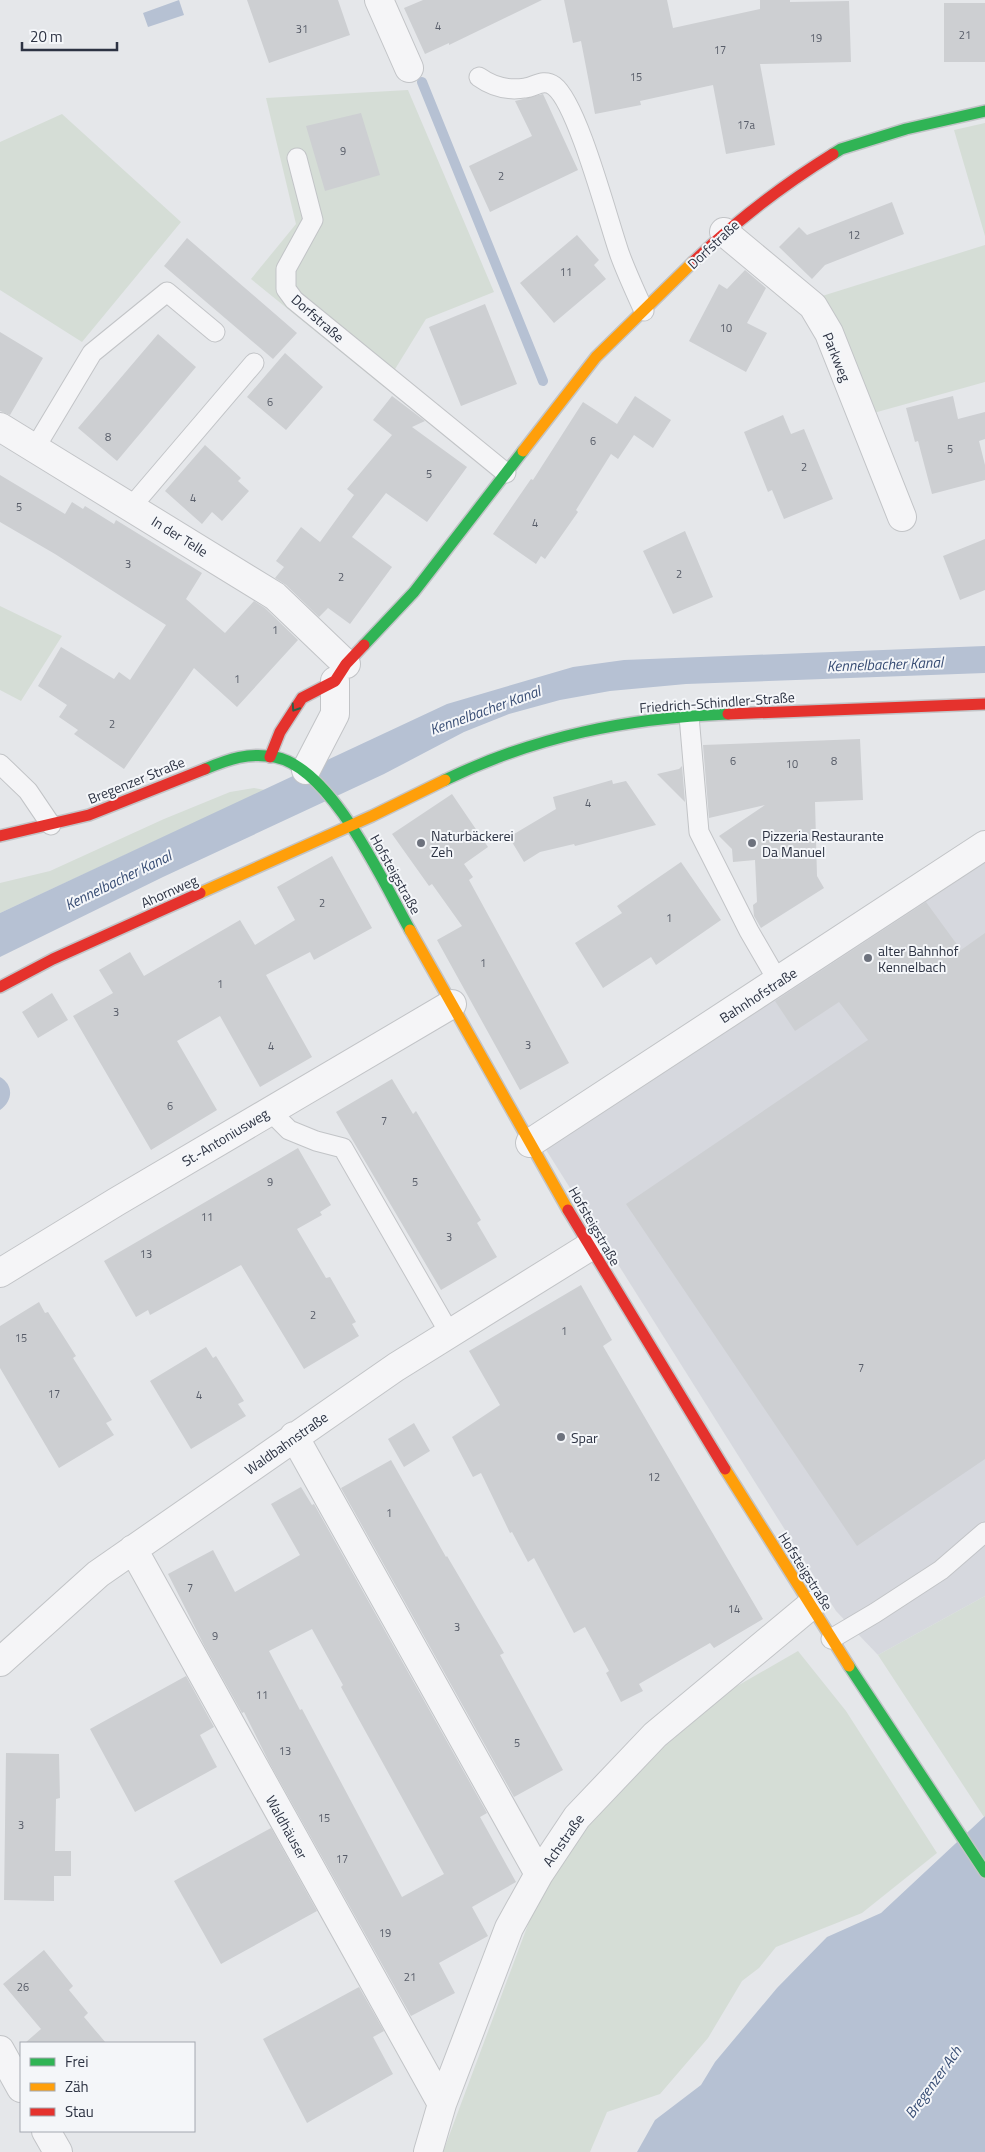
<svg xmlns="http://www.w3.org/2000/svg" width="985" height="2152" font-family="'Titillium Web',sans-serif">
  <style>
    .built { fill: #d6d8de }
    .green { fill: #d5ddd6 }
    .water { fill: #b6c1d3 }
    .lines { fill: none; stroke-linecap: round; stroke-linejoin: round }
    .stream { stroke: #b6c1d3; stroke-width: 10 }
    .building { fill: #cdcfd2; fill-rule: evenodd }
    .lane-casing { stroke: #c2c4c7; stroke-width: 21 }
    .street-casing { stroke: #c2c4c7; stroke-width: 30 }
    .fast-casing { stroke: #c2c4c7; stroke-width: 14 }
    .slow-casing { stroke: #c2c4c7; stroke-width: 14 }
    .jam-casing { stroke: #c2c4c7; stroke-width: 14 }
    .lane { stroke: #f5f5f7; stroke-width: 19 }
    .street { stroke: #f5f5f7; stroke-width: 28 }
    .fast { stroke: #30b455; stroke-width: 11 }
    .slow { stroke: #ff9f0a; stroke-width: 11 }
    .jam { stroke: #e5322d; stroke-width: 11 }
    .oneway { stroke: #2e6049 }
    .poi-dot { fill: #6d727d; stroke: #f4f6f9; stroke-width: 2 }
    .labels { text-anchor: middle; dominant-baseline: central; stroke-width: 4; stroke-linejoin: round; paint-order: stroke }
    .number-label { font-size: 11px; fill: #575c68 }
    .street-label { font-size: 14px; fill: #2d3343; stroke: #f4f6f9 }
    .poi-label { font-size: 14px; fill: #2d3343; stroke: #f4f6f9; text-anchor: start }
    .water-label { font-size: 15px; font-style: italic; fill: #394e75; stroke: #f4f6f9 }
  </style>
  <rect width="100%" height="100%" fill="#e5e7ea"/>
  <path class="built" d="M 985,861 L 985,1596 L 878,1655 L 836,1611 L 543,1145 Z"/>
  <path class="green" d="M 408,90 L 494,292 L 426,319 L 384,387 L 251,279 L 296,224 L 266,98 Z
    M 62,114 L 181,222 L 82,342 L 0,290 L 0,142 Z
    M 985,123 L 985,236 L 954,130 Z
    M 985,245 L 985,382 L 870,414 L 819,297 Z
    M 0,606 L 62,636 L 21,701 L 0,690 Z
    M 254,788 L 265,790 L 0,913 L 0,883 L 50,871 L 164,819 L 230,792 Z
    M 985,1596 L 985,1816 L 984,1817 L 878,1655 Z
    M 798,1651 L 846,1711 L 937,1853 L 862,1913 L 776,1947 L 759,1968 L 742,1981 L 708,2038 L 660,2094 L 607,2112 L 590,2152 L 443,2152 L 533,1911 L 564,1851 L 659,1751 L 732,1689 Z"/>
  <path class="water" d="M 179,0 L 184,15 L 148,27 L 143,13 Z
    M 985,646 L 985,673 L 686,684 L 610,691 L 560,700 L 509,714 L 464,732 L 384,774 L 163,877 L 0,957 L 0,913 L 447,704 L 573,667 L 624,660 Z
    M 0,1077 C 14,1085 13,1101 0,1110 Z
    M 985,1816 L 985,2152 L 637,2152 L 655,2120 L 701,2085 L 715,2062 L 777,1988 L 827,1937 L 881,1913 Z"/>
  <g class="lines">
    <path class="stream" d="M 422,82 L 543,381"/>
  </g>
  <path class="building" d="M 247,0 L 338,0 L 350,35 L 269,63 Z
    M 423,0 L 542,0 L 449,45 L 449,43 L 425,54 L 404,8 Z
    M 564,0 L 667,0 L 673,28 L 760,9 L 760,0 L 790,0 L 790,2 L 849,1 L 851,62 L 760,64 L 775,145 L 726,154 L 713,85 L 640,101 L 641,105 L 595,114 L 581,41 L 573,43 Z
    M 944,3 L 985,3 L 985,62 L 944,62 Z
    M 543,94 L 578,170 L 490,212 L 469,166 L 532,136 L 515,101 Z
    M 361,113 L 380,175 L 325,191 L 306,126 Z
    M 892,202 L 904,234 L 825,265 L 812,279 L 779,247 L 799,227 L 807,235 Z
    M 577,235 L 599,260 L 594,265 L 606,279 L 554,323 L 520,283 Z
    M 187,238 L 297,333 L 273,359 L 164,266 Z
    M 745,270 L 766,288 L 747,323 L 767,333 L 746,372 L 689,341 L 719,284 L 727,289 Z
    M 485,304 L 517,384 L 461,406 L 429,327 Z
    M 0,332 L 43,358 L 10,415 L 0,411 Z
    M 158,334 L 196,367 L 117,461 L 78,428 Z
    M 285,353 L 323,387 L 286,430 L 247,397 Z
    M 392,396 L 425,421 L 412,427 L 467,467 L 427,522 L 386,493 L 352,537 L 392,567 L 350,624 L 328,608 L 319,617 L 286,585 L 275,578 L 284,567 L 276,561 L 301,527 L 320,542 L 354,495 L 347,489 L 392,435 L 373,420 Z
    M 635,396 L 671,420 L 653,448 L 634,435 L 618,459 L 611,454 L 576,510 L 578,512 L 545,559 L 541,556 L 536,564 L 493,534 L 531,479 L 533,480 L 583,402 L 617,424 Z
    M 953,396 L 958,419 L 985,412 L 985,439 L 979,441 L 985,465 L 985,480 L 932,494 L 918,441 L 915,442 L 906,408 Z
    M 783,415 L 791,434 L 804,429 L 833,499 L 784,519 L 772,490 L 768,492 L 744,432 Z
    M 205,445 L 241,478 L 238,481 L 249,491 L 222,521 L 212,512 L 202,524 L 165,491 Z
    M 0,475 L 65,514 L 72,502 L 83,509 L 85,506 L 114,524 L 116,520 L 202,573 L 186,599 L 225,633 L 254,601 L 265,608 L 298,640 L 237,707 L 194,668 L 124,769 L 74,734 L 78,730 L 59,717 L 67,705 L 38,686 L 61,647 L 114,679 L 119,672 L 130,680 L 166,625 L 55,554 L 0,522 Z
    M 685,531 L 713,597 L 673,614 L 643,551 Z
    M 985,539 L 985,590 L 960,600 L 943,556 Z
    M 860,739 L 863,800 L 815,802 L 817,876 L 824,888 L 761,928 L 754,916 L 753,905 L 757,902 L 755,860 L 733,862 L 732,849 L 719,836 L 765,805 L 709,818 L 703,745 Z
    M 682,766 L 685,802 L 657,774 L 679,769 Z
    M 612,780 L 613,784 L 626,781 L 656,825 L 575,846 L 574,844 L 540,852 L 524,862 L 509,837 L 556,809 L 553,797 Z
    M 452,794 L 488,847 L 464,864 L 473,877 L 469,880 L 569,1063 L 520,1090 L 437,940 L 462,926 L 432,884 L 429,886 L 392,834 Z
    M 332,856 L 372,928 L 314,960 L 310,952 L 266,975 L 312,1057 L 260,1087 L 220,1016 L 177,1041 L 217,1110 L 151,1150 L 73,1016 L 113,993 L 99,970 L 130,952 L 144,976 L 240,920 L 255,945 L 295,920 L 277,887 Z
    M 681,862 L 721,920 L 656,965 L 651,957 L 603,988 L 575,943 L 622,913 L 617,906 Z
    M 926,902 L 961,950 L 985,933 L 985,1459 L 857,1546 L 626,1204 L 868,1040 L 839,1002 L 795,1031 L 775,1001 Z
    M 52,993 L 68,1020 L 38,1038 L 22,1012 Z
    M 392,1079 L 413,1114 L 416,1111 L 448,1165 L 481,1220 L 477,1223 L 497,1257 L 441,1290 L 336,1112 Z
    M 298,1148 L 331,1205 L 320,1212 L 322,1215 L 297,1229 L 326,1278 L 330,1277 L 356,1322 L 352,1324 L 359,1336 L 304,1369 L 241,1265 L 150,1315 L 148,1310 L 136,1317 L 104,1261 Z
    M 581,1285 L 612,1340 L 603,1346 L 763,1619 L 714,1648 L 710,1643 L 639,1684 L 643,1691 L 621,1702 L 606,1673 L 609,1671 L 585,1627 L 574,1633 L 534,1558 L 528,1562 L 512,1532 L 510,1533 L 481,1473 L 473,1477 L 452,1437 L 500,1405 L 469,1351 Z
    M 39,1302 L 45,1313 L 48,1312 L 76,1356 L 73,1358 L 112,1420 L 106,1423 L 114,1435 L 59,1468 L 0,1368 L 0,1326 Z
    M 206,1347 L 213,1358 L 216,1356 L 244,1401 L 238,1404 L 246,1416 L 191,1449 L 150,1381 Z
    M 414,1423 L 430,1451 L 404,1467 L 388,1439 Z
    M 391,1460 L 446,1557 L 447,1556 L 504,1653 L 500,1655 L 563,1770 L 514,1797 L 341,1488 Z
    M 301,1487 L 312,1505 L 314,1504 L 487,1813 L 480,1817 L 516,1882 L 472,1907 L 488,1936 L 439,1963 L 455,1993 L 411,2016 L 270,1764 L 244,1712 L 242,1713 L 205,1647 L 168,1574 L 213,1550 L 235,1592 L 300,1555 L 271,1504 ZM 312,1629 L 343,1685 L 341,1687 L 444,1874 L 402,1897 L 302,1709 L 300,1710 L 269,1651 Z
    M 186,1676 L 214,1727 L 200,1735 L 217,1767 L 135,1812 L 90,1729 Z
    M 6,1753 L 59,1754 L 60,1798 L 56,1799 L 55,1851 L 71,1851 L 71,1876 L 54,1876 L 54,1901 L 4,1900 Z
    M 271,1828 L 317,1911 L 221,1964 L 174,1881 Z
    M 44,1950 L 73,1986 L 69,1990 L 88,2013 L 84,2017 L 106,2043 L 25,2043 L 41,2029 L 3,1984 Z
    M 359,1987 L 384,2031 L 373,2037 L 393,2074 L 307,2123 L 263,2039 Z"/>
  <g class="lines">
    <defs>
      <path id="lane" d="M 479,77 C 493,87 507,91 525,88 C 535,87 543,78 554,86 C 578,104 608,221 620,255 C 627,274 636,293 644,311
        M 297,158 L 313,220 L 286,269 L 286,289 L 294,300 L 506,473
        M 35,448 L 92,353 L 167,292 L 215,332
        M 132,506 L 254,363
        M 689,716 L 699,832 L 749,931 L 778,981
        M 0,764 L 28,791 L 51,825
        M 270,1111 L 289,1130 L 316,1141 L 343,1148 L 450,1334
        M 831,1639 L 875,1613 L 941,1570 L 985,1532"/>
      <path id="street" d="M 379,0 L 409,68
        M 724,232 L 813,306 L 829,333 L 902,517
        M 0,427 L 275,596 L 346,664
        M 306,770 L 335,714 L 335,681
        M 530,1143 L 985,845
        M 0,1273 L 116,1202 L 452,1004
        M 294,1436 L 539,1874
        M 133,1549 L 442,2104
        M 0,1662 L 98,1574 L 396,1367 L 589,1247
        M 0,2050 L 21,2088
        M 46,2131 L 58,2152
        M 428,2152 L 442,2104 L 509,1928 L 539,1874 L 577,1817 L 655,1735 L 810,1606"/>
      <path id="fast" d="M 833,154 L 841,149 L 906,129 L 985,111
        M 364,645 L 414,592 L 523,451
        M 205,769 C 229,759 249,752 275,757 C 332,768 383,882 410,930
        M 445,780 C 536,736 628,718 728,714
        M 849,1666 L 985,1872"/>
      <path id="slow" d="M 523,451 L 596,357 L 693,262
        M 200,893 L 372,816 L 445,780
        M 410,930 L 568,1210
        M 725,1469 L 849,1666"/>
      <path id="jam" d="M 693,262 C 736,221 783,185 833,154
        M 728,714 L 985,704
        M 270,757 L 280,732 L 302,698 L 335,681 L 346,664 L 364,645
        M 0,836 L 89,815 L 205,769
        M 0,987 L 53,959 L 200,893
        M 568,1210 L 725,1469"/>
    </defs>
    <use href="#lane" class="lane-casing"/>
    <use href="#street" class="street-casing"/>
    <use href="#fast" class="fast-casing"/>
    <use href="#slow" class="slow-casing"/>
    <use href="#jam" class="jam-casing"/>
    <use href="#lane" class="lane"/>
    <use href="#street" class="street"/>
    <use href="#fast" class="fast"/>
    <use href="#slow" class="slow"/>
    <use href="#jam" class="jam"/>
  </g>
  <defs><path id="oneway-chevron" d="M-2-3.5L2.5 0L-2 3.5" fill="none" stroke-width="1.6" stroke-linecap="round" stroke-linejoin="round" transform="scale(1.25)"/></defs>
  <use class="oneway" href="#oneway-chevron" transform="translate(295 708) rotate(123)"/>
  <g class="poi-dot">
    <circle cx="421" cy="843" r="5"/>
    <circle cx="752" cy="843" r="5"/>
    <circle cx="868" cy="958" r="5"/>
    <circle cx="561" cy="1437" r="5"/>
  </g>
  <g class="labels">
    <g class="number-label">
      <text x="438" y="26">4</text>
      <text x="302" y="29">31</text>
      <text x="965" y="35">21</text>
      <text x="816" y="38">19</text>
      <text x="720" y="50">17</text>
      <text x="636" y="77">15</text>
      <text x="746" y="125">17a</text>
      <text x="343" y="151">9</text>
      <text x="501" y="176">2</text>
      <text x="854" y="235">12</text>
      <text x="566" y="272">11</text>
      <text x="726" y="328">10</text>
      <text x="270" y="402">6</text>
      <text x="108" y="437">8</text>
      <text x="593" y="441">6</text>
      <text x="950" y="449">5</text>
      <text x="804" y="467">2</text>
      <text x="429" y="474">5</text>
      <text x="193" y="498">4</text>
      <text x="19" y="507">5</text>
      <text x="535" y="523">4</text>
      <text x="128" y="564">3</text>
      <text x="679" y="574">2</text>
      <text x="341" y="577">2</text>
      <text x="275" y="630">1</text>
      <text x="237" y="679">1</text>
      <text x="112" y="724">2</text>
      <text x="733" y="761">6</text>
      <text x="834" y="761">8</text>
      <text x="792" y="764">10</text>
      <text x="588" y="803">4</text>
      <text x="322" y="903">2</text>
      <text x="669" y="918">1</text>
      <text x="483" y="963">1</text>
      <text x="220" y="984">1</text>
      <text x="116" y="1012">3</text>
      <text x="528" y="1045">3</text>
      <text x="271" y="1046">4</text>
      <text x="170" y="1106">6</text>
      <text x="384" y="1121">7</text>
      <text x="270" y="1182">9</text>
      <text x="415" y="1182">5</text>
      <text x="207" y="1217">11</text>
      <text x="449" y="1237">3</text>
      <text x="146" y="1254">13</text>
      <text x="313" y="1315">2</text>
      <text x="564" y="1331">1</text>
      <text x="21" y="1338">15</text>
      <text x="861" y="1368">7</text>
      <text x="54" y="1394">17</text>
      <text x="199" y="1395">4</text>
      <text x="654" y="1477">12</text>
      <text x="389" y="1513">1</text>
      <text x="190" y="1588">7</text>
      <text x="734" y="1609">14</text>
      <text x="457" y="1627">3</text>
      <text x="215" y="1636">9</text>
      <text x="262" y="1695">11</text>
      <text x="517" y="1743">5</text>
      <text x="285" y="1751">13</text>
      <text x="324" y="1818">15</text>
      <text x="21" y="1825">3</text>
      <text x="342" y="1859">17</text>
      <text x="385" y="1933">19</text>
      <text x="410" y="1977">21</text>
      <text x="23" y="1987">26</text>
    </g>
    <g class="street-label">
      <text transform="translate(713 244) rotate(-43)">Dorfstraße</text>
      <text transform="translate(318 318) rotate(41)">Dorfstraße</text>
      <text transform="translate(837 357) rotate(68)">Parkweg</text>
      <text transform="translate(180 536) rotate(32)">In der Telle</text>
      <text transform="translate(717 702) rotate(-4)">Friedrich-Schindler-Straße</text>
      <text transform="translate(136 780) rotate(-22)">Bregenzer Straße</text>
      <text transform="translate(396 874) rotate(61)">Hofsteigstraße</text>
      <text transform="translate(169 891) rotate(-24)">Ahornweg</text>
      <text transform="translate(758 995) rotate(-33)">Bahnhofstraße</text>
      <text transform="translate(225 1137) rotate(-31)">St.-Antoniusweg</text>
      <text transform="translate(595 1226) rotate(60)">Hofsteigstraße</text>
      <text transform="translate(286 1443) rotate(-35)">Waldbahnstraße</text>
      <text transform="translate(806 1571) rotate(58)">Hofsteigstraße</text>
      <text transform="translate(287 1827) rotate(61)">Waldhäuser</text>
      <text transform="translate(563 1840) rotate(-55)">Achstraße</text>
    </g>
    <g class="poi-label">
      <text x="431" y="835">Naturbäckerei<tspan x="431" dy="16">Zeh</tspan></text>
      <text x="762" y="835">Pizzeria Restaurante<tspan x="762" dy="16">Da Manuel</tspan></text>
      <text x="878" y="950">alter Bahnhof<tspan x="878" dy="16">Kennelbach</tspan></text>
      <text x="571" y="1437">Spar</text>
    </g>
    <g class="water-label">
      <text transform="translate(885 664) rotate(-2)">Kennelbacher Kanal</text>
      <text transform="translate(485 710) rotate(-20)">Kennelbacher Kanal</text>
      <text transform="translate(118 880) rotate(-26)">Kennelbacher Kanal</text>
      <text transform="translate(933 2082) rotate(-54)">Bregenzer Ach</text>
    </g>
  </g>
  <rect x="20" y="2042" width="175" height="90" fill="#f4f6f9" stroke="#a4a8b0"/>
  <rect x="30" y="2058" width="25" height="8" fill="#30b455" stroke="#a4a8b0"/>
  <text x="65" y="2067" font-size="15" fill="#2d3343">Frei</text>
  <rect x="30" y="2083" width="25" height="8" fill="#ff9f0a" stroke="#a4a8b0"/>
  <text x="65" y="2092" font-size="15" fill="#2d3343">Zäh</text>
  <rect x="30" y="2108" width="25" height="8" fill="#e5322d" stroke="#a4a8b0"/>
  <text x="65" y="2117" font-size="15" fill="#2d3343">Stau</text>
  <path d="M22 42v8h95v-8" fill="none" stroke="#2d3343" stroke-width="2.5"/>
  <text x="30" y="42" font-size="15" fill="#2d3343" stroke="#f4f6f9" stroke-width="4" paint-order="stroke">20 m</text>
</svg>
